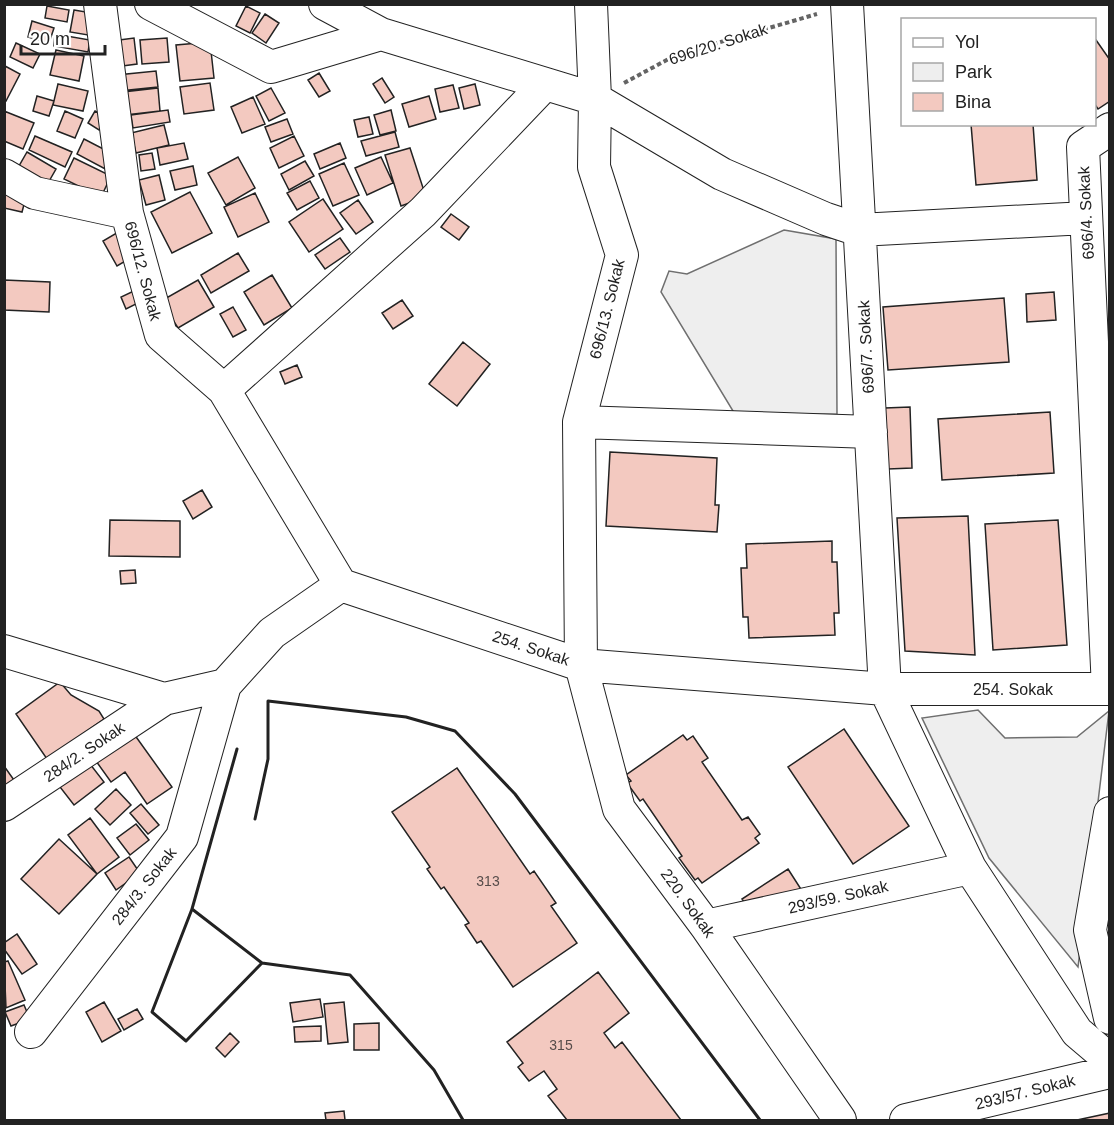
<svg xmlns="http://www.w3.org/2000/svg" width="1114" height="1125" font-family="Arial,sans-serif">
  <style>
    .green { fill: #eee; stroke: #6f6f6f; stroke-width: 1.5 }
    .building { fill: #f3c9c0; stroke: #222; stroke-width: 1.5 }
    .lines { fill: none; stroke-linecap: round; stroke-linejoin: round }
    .minor-casing { stroke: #222; stroke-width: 34 }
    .path { stroke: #646464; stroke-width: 4; stroke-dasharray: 4.5 3; stroke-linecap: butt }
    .minor { stroke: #fff; stroke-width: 32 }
    .wall { stroke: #222; stroke-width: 3 }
    .labels { text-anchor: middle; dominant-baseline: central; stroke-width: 4.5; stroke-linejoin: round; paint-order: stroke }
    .number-label { font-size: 14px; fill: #564c4a }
    .street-label { font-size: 16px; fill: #222; stroke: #fff }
  </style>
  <rect width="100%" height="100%" fill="#fff"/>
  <path class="green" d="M 784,230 L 836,239 L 837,414 L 736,416 L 661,292 L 669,271 L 687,274 Z
    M 978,710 L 1005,738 L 1077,737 L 1109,711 L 1078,967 L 989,858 L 922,718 Z"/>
  <path class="building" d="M 47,6 L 69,10 L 67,22 L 45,18 Z
    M 246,6 L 260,13 L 250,33 L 236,26 Z
    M 74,10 L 92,13 L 88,35 L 70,32 Z
    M 265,14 L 279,23 L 266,43 L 252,33 Z
    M 32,21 L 54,28 L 49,43 L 28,37 Z
    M 55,34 L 90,40 L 88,52 L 54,46 Z
    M 134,38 L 137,64 L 115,67 L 112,41 Z
    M 167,38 L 169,62 L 142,64 L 140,40 Z
    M 1096,40 L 1110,60 L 1110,101 L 1098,109 L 1094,103 L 1094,41 Z
    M 210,42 L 214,78 L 180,81 L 176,45 Z
    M 16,43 L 40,54 L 33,68 L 10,57 Z
    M 56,50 L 84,56 L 79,81 L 50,75 Z
    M 5,66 L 20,74 L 6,101 L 4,100 Z
    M 156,71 L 158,87 L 119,91 L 117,75 Z
    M 319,73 L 330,91 L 319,97 L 308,80 Z
    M 382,78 L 394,97 L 385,103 L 373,84 Z
    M 210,83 L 214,110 L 184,114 L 180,87 Z
    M 58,84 L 88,91 L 83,111 L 53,105 Z
    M 475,84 L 480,105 L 464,109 L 459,88 Z
    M 453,85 L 459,108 L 440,112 L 435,89 Z
    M 158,88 L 160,111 L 125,115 L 123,92 Z
    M 271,88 L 285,113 L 269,121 L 256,96 Z
    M 37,96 L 54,101 L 49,116 L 33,111 Z
    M 429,96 L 436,119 L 409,127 L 402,104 Z
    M 253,97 L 265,124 L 242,133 L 231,107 Z
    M 168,110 L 170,122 L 133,128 L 131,115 Z
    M 391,110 L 396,131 L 380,135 L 374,115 Z
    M 4,111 L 34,123 L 23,149 L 4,141 Z
    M 65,111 L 83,119 L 75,138 L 57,131 Z
    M 95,111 L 106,117 L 99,130 L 88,123 Z
    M 369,117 L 373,134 L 358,137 L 354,120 Z
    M 287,119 L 293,134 L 271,142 L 265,127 Z
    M 971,124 L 1033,124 L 1037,180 L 976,185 Z
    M 164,125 L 169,145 L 136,153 L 131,133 Z
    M 395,132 L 399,147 L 366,156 L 361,141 Z
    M 35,136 L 72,152 L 65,167 L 29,150 Z
    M 294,136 L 304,156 L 279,168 L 270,148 Z
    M 84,139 L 117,156 L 109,171 L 77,154 Z
    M 184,143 L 188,159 L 160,165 L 157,148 Z
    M 340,143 L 346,158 L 320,169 L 314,154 Z
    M 410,148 L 426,197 L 401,206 L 385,155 Z
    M 27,152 L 56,169 L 48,183 L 19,166 Z
    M 152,153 L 155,169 L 141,171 L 139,155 Z
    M 238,157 L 255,188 L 226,205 L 208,173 Z
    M 381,157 L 393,183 L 367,195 L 355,168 Z
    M 74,158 L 111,176 L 101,197 L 64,179 Z
    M 305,161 L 314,176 L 289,190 L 281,174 Z
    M 344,163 L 359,195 L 333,206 L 319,174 Z
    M 193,166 L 197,185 L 175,190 L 170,171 Z
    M 159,175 L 165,200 L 146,205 L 139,180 Z
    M 310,181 L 319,198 L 297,210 L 287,193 Z
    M 4,191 L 26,197 L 22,212 L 4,208 Z
    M 190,192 L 212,233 L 172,253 L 151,212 Z
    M 255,193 L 269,222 L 238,237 L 224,207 Z
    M 323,199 L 343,229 L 309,252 L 289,222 Z
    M 358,200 L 373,222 L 356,234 L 340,213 Z
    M 451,214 L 469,227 L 459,240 L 441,227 Z
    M 120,231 L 134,256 L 117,266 L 103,241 Z
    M 340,238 L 350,252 L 325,269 L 315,255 Z
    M 238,253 L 249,271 L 211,293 L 201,275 Z
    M 272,275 L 292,308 L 264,325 L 244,292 Z
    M 4,280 L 50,282 L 49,312 L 4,310 Z
    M 198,280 L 214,307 L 178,328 L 161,301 Z
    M 138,289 L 144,300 L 126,309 L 121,297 Z
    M 1054,292 L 1056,320 L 1027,322 L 1026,294 Z
    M 1004,298 L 1009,362 L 888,370 L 883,307 Z
    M 402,300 L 413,316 L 393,329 L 382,313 Z
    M 233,307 L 246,330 L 233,337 L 220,314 Z
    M 463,342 L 490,364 L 457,406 L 429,384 Z
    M 297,365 L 302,377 L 285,384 L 280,372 Z
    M 910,407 L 912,468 L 888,469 L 885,408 Z
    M 1050,412 L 1054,473 L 942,480 L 938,419 Z
    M 610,452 L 717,458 L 715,505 L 719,505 L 717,532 L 606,526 Z
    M 202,490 L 212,507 L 193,519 L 183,501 Z
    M 968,516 L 975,655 L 905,651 L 897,518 Z
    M 110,520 L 180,521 L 180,557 L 109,556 Z
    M 1058,520 L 1067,645 L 993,650 L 985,524 Z
    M 832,541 L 832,562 L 837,562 L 839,613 L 834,613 L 835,635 L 749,638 L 748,617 L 743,617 L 741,568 L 747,568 L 746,544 Z
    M 135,570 L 136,583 L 121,584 L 120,571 Z
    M 60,682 L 71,695 L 99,711 L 104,719 L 47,759 L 16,714 Z
    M 129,727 L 172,787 L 147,804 L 125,772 L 111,782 L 91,754 Z
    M 844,729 L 909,826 L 853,864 L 788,767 Z
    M 683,735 L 687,740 L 693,736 L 708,758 L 702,762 L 742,820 L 748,817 L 760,834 L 755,838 L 759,843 L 702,883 L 698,878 L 695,880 L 679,858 L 682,856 L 643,799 L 640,801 L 627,783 L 631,781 L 626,775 Z
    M 83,755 L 104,782 L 74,805 L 53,778 Z
    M 4,766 L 14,780 L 4,787 Z
    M 457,768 L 530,874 L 534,871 L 556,903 L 551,906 L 577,943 L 513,987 L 481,941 L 477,943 L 465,925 L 469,923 L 444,887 L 441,889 L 427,869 L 430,867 L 392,812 Z
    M 116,789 L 131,805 L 110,825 L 95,809 Z
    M 141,804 L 159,825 L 148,834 L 130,813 Z
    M 90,818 L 119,857 L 97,874 L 68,835 Z
    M 136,824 L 149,840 L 130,855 L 117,838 Z
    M 59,839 L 97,874 L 59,914 L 21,879 Z
    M 129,857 L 140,873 L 116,890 L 105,873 Z
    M 788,869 L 806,897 L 750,911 L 742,899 Z
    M 17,934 L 37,964 L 22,974 L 4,949 L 4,943 Z
    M 8,961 L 25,1000 L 6,1008 L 4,962 Z
    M 598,972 L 629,1013 L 604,1033 L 615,1048 L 622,1042 L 681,1120 L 567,1120 L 548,1096 L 557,1089 L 544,1071 L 529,1081 L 518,1067 L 523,1063 L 507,1042 Z
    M 320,999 L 323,1017 L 293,1022 L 290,1003 Z
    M 104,1002 L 121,1031 L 102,1042 L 86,1012 Z
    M 344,1002 L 348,1042 L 328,1044 L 324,1004 Z
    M 24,1005 L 30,1019 L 11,1026 L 5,1012 Z
    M 137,1009 L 143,1019 L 124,1030 L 118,1019 Z
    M 379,1023 L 379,1050 L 354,1050 L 354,1024 Z
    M 321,1026 L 321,1041 L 295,1042 L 294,1027 Z
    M 230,1033 L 239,1042 L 225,1057 L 216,1048 Z
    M 344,1111 L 345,1120 L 326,1120 L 325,1113 Z
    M 1110,1113 L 1110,1120 L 1077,1120 Z"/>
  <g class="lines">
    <defs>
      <path id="minor" d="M 100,4 L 127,213 L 161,335 L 224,390 L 341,585
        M 151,4 L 271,67 L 381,34
        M 325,4 L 381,34 L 595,99 L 594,167 L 622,255 L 579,422 L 581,665 L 619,809 L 706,926 L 840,1120
        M 591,4 L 595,99 L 722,174 L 826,219 L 859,230 L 1086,218
        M 847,4 L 885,689 L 970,868 L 1077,1032 L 1110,1060
        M 4,175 L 35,193 L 127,213
        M 224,390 L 423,212 L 545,84
        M 579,422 L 871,432
        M 4,651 L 164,699 L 225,685 L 272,633 L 341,585 L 581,665 L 885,689 L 1110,689
        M 1108,689 L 1083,147 L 1110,129
        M 4,805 L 164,699
        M 1110,813 L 1090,930 L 1110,1018
        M 706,926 L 970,868
        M 31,1032 L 182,837 L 225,685
        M 906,1120 L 1110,1072"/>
    </defs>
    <use href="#minor" class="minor-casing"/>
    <path class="path" d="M 624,83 L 676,55 L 817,14"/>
    <use href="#minor" class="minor"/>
    <path class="wall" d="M 237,749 L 192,909 L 152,1012 L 186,1041 L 262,963 L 350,975 L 434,1070 L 463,1120
      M 255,819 L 268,759 L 268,701 L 406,717 L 455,731 L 515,794 L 760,1120
      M 192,909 L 262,963"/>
  </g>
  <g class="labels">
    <g class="number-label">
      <text x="488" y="881">313</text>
      <text x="561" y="1045">315</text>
    </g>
    <g class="street-label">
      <text transform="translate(718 44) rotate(-18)">696/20. Sokak</text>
      <text transform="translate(1086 213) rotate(-93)">696/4. Sokak</text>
      <text transform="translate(143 271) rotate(75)">696/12. Sokak</text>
      <text transform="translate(607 309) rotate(-76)">696/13. Sokak</text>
      <text transform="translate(866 347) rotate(-93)">696/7. Sokak</text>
      <text transform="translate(531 648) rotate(18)">254. Sokak</text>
      <text x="1013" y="689">254. Sokak</text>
      <text transform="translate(84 752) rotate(-34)">284/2. Sokak</text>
      <text transform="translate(144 886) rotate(-52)">284/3. Sokak</text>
      <text transform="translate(838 897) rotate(-13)">293/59. Sokak</text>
      <text transform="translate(688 903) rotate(54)">220. Sokak</text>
      <text transform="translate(1025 1092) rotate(-14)">293/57. Sokak</text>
    </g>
  </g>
  <rect width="1114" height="1125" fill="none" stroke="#222222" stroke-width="12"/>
  <rect x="901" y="18" width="195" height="108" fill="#ffffff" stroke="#a7a7a7" stroke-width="1.5"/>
  <rect x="913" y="38" width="30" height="9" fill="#ffffff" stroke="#a7a7a7" stroke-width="1.5"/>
  <text x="955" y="48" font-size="18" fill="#222222">Yol</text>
  <rect x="913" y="63" width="30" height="18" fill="#eeeeee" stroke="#a7a7a7" stroke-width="1.5"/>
  <text x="955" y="78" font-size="18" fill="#222222">Park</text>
  <rect x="913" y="93" width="30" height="18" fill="#f3c9c0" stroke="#a7a7a7" stroke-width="1.5"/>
  <text x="955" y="108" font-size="18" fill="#222222">Bina</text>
  <path d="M21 45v9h84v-9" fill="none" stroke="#222222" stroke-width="3"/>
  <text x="30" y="45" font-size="18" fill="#222222" stroke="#ffffff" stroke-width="4.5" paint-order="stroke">20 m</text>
</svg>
